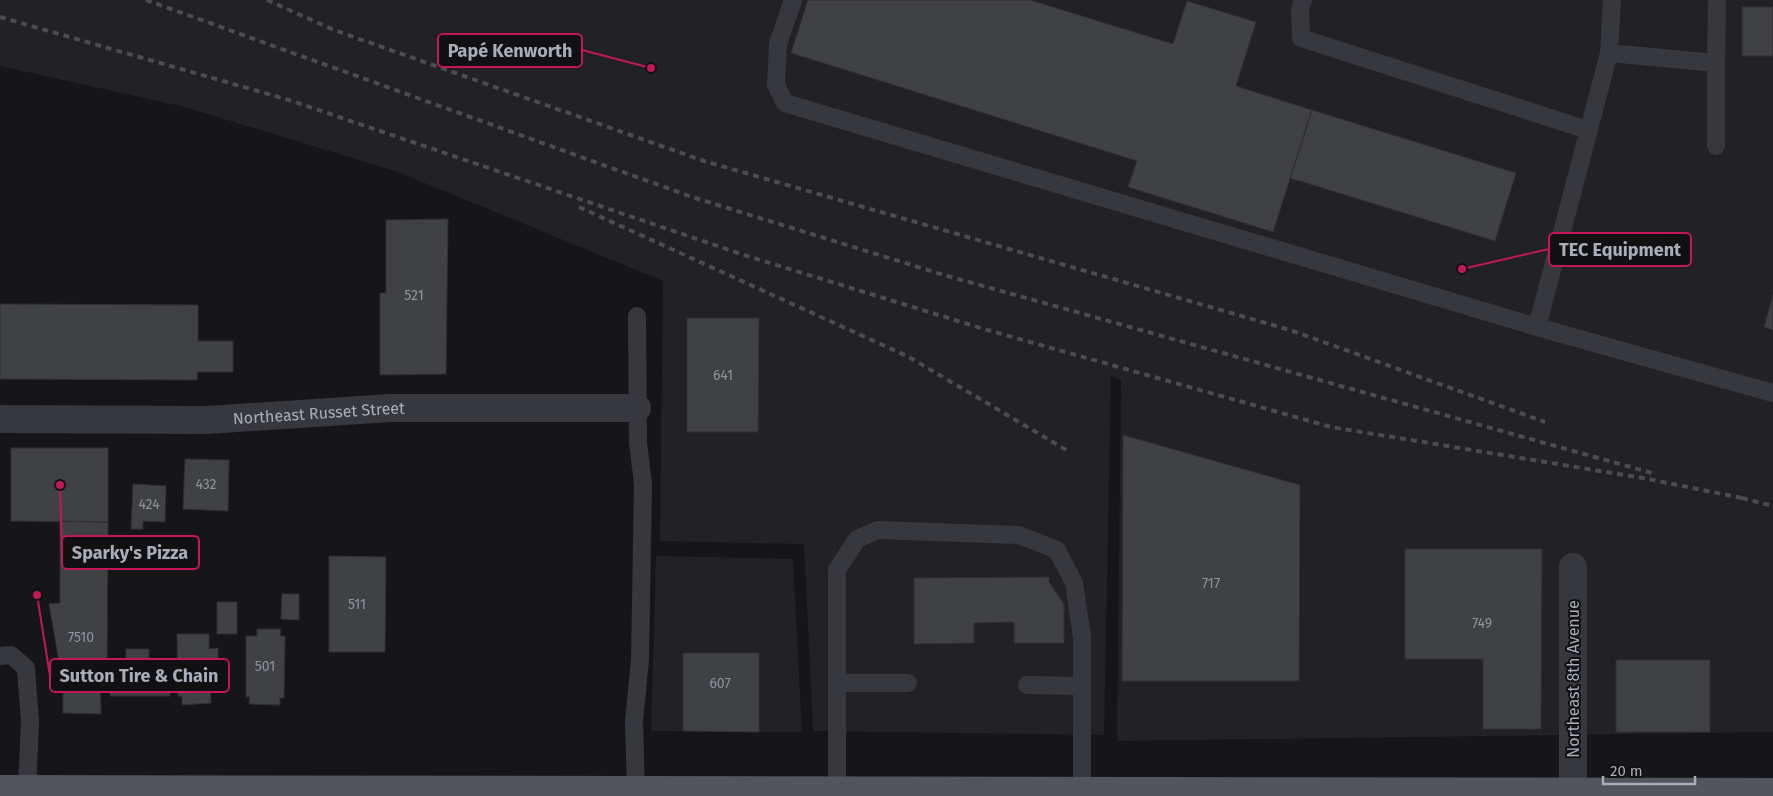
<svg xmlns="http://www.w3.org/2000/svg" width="1773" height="796" font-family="'Fira Sans',sans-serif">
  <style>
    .built { fill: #222225 }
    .building { fill: #404145; stroke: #303034 }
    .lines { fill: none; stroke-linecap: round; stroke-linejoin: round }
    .lane { stroke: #37383d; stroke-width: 18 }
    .street { stroke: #37383d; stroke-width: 28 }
    .primary { stroke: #53555c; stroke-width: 28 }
    .rail { stroke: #4a4c52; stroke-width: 4; stroke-dasharray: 6 5; stroke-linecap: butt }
    .labels { text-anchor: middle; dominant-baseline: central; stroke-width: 4; stroke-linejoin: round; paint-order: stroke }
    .number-label { font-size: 14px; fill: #8e929b }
    .street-label { font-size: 16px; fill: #a8adb8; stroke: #111113 }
    .leader { fill: none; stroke: #c2185b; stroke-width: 2 }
    .callout-dot { fill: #c2185b; stroke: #111113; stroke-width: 2 }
    .callout { fill: #111113; stroke: #c2185b; stroke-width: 2 }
    .callout-label { font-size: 18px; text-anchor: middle; font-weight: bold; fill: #a8adb8 }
  </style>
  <rect width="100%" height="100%" fill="#161618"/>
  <path class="built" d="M 0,0 L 1773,0 L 1773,732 L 1117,741 L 1121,380 L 1111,377 L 1104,735 L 813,731 L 804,544 L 660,541 L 663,281 L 398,172 L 185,107 L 0,66 Z
    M 656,556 L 793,559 L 802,732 L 651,731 Z"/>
  <path class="building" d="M 808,0 L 1030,0 L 1173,44 L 1187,1 L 1256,22 L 1236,86 L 1312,110 L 1273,232 L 1128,187 L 1137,161 L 791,53 Z
    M 1742,7 L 1773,7 L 1773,56 L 1742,56 Z
    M 1312,110 L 1516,173 L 1495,241 L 1290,178 Z
    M 448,219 L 446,374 L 380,375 L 380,293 L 386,293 L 386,220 Z
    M 1773,295 L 1773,330 L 1764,327 Z
    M 0,304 L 198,305 L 198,341 L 233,341 L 233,372 L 197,372 L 197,380 L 0,379 Z
    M 687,318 L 759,318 L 758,432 L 687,432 Z
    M 1123,435 L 1300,485 L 1299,681 L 1122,681 Z
    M 11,448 L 108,448 L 108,522 L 11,521 Z
    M 185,459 L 229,460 L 228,511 L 183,509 Z
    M 133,484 L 166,486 L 165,522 L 143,521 L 143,529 L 131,529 Z
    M 60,521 L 108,522 L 107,669 L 100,669 L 101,714 L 63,713 L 63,684 L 49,604 L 60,603 Z
    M 1405,549 L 1542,549 L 1541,729 L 1483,729 L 1483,659 L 1405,659 Z
    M 329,556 L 386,557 L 385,652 L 329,652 Z
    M 1049,577 L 1049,582 L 1064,604 L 1064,643 L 1014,643 L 1014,622 L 974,623 L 974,643 L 914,644 L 914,578 Z
    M 282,594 L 299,594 L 299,620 L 281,619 Z
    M 217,602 L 237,602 L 237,634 L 217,634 Z
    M 257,629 L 281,629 L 280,636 L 285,636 L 284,698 L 280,698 L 280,705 L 249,704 L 250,697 L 246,697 L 246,636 L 257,636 Z
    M 177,634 L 209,634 L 209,649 L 218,648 L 218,679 L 210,679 L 211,703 L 182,705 L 182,696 L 178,696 Z
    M 126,649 L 149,649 L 149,663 L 170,663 L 170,696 L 110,696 L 111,674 L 126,674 Z
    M 683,653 L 759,653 L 759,732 L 683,731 Z
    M 1616,660 L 1710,660 L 1710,732 L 1616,732 Z"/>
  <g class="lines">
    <path class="lane" d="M 793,0 L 778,44 L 776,85 L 785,103 L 1537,327 L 1609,53 L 1612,0
      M 1303,0 L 1300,10 L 1301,38 L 1588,130
      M 1609,53 L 1716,63 L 1717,0
      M 1716,63 L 1716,146
      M 1537,327 L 1773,393
      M 0,656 L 11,655 L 26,668 L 30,722 L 27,789
      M 837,683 L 908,683
      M 1027,685 L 1082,686
      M 636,790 L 634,721 L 640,660 L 643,484 L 638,443 L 637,316
      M 837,790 L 837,570 L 857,539 L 878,530 L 1019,535 L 1057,550 L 1074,583 L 1082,637 L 1082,790"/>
    <g class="street">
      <path id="s1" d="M 0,419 L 207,420 L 390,408 L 637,408"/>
      <path d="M 1573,567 L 1573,791"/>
    </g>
    <path class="primary" d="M 0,789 L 1773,792"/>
    <path class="rail" d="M 146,0 L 692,197 L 944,275 L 1652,473
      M 267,0 L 334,30 L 704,161 L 1290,330 L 1545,422
      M 0,17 L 289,100 L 741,254 L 984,329 L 1331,427 L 1643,478 L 1747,499
      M 579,207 L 909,357 L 1068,451
      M 1742,498 L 1773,506"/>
  </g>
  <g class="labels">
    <g class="number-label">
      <text x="414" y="295">521</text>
      <text x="723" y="375">641</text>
      <text x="206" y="484">432</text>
      <text x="149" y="504">424</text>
      <text x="1211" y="583">717</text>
      <text x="357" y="604">511</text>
      <text x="1482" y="623">749</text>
      <text x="81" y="637">7510</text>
      <text x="265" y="666">501</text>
      <text x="720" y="683">607</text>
    </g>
    <g class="street-label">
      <text stroke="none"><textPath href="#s1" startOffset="319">Northeast Russet Street</textPath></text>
      <text transform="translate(1573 679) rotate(-90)">Northeast 8th Avenue</text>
    </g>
  </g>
  <path class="leader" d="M651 68L582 50M1462 269L1549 249M60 485L62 552M37 595L50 676"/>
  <g class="callout-dot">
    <circle cx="651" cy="68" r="5"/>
    <circle cx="1462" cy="269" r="5"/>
    <circle cx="60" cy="485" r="5"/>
    <circle cx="37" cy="595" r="5"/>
  </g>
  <g class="callout">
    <rect x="438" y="34" width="144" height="33" rx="5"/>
    <rect x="1549" y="233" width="142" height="33" rx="5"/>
    <rect x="62" y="536" width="137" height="33" rx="5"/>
    <rect x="50" y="659" width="179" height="33" rx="5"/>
  </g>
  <g class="callout-label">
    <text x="510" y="57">Papé Kenworth</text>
    <text x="1620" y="256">TEC Equipment</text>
    <text x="130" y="559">Sparky's Pizza</text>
    <text x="139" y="682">Sutton Tire &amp; Chain</text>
  </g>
  <path d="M1603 776v8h92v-8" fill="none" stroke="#a8adb8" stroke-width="2.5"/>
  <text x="1610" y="776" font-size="15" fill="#a8adb8" stroke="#111113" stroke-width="4" paint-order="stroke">20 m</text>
</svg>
